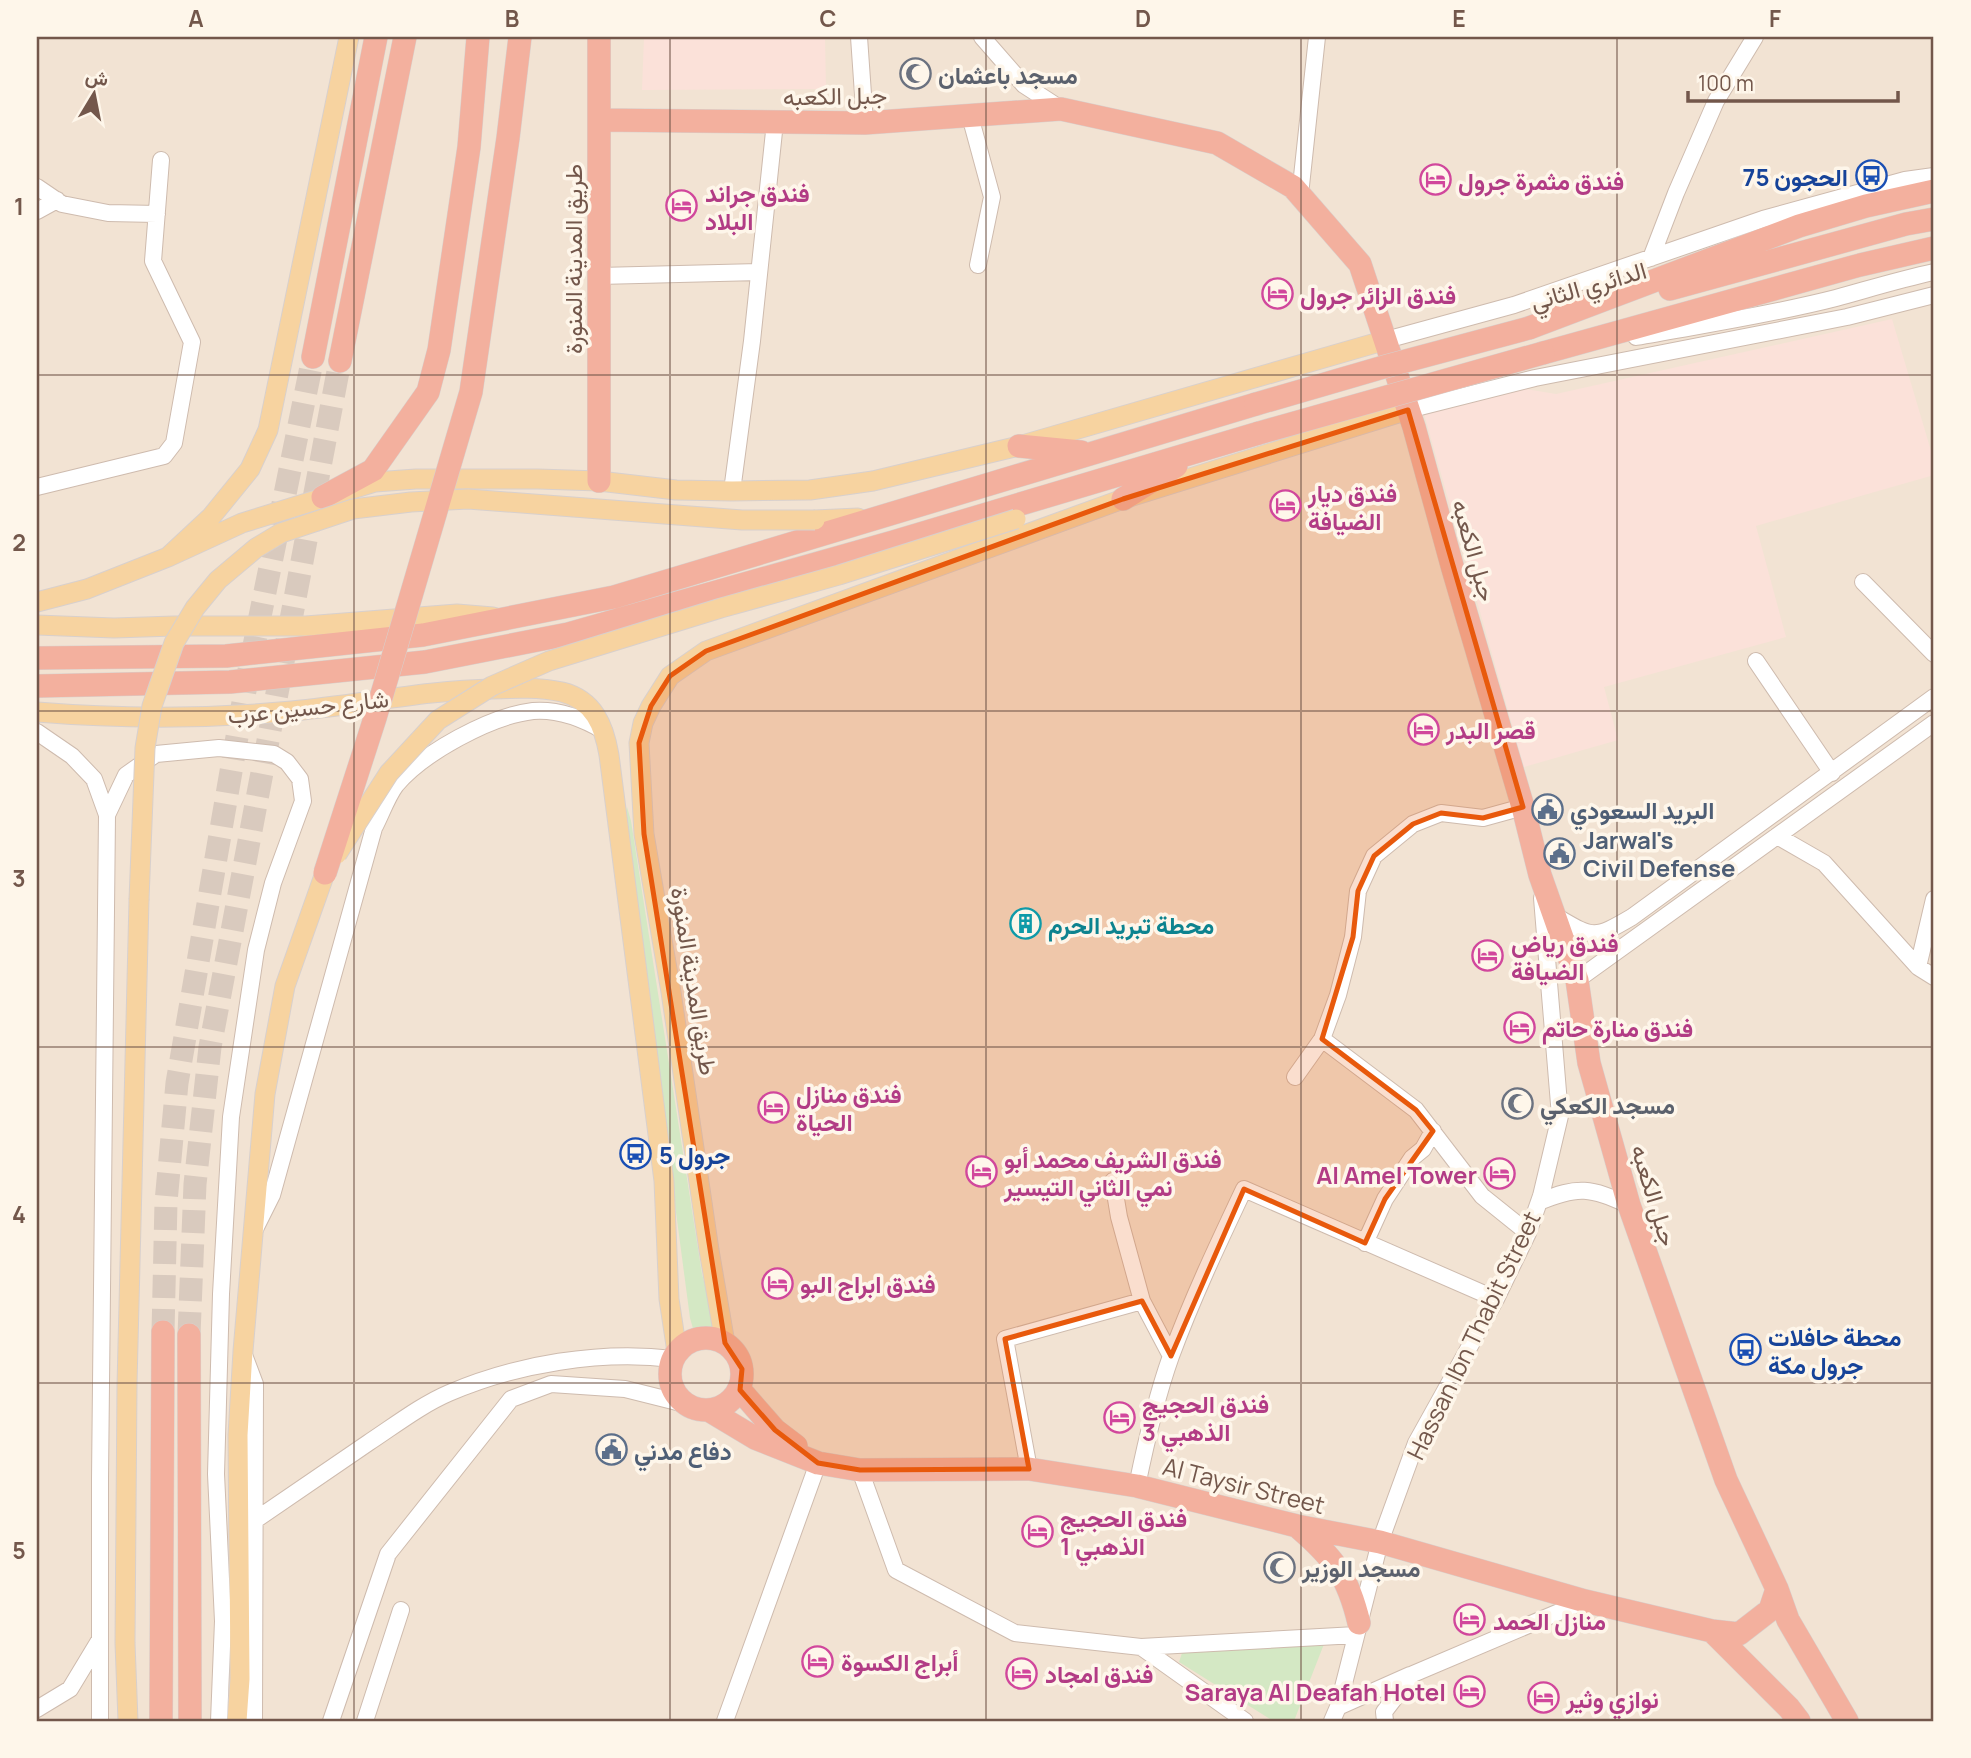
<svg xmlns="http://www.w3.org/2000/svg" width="1971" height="1758" font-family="Manrope,Vazirmatn,sans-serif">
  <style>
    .residential { fill: #f2e3d3 }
    .commercial { fill: #fbe1d9 }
    .green { fill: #d4e8c4 }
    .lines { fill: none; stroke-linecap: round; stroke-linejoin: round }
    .highway-tunnel { stroke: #d9cabe; stroke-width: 23; stroke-dasharray: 23 11; stroke-linecap: butt }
    .minor-casing { stroke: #cebbae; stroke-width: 18 }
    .major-casing { stroke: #d8d0cd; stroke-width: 21 }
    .highway-casing { stroke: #d8d0cd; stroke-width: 24 }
    .minor { stroke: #fff; stroke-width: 16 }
    .major { stroke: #f7d3a0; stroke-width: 19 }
    .highway { stroke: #f3b09e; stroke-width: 23 }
    .major-bridge-casing { stroke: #d8d0cd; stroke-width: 21; stroke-linecap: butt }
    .highway-bridge-casing { stroke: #d8d0cd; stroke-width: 24; stroke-linecap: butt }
    .major-bridge { stroke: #f7d3a0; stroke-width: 19 }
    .highway-bridge { stroke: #f3b09e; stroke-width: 23 }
    .marked { fill: #e8590c; fill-opacity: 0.2; stroke: #e8590c; stroke-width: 5; stroke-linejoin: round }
    .grid { fill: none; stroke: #73574b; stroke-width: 2; stroke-opacity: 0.55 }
    .labels { text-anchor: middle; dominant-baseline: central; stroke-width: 7; stroke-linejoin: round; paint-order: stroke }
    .worship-label { font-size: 24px; font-weight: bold; fill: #5b616d; stroke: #fef6ea; text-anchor: start }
    .street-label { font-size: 24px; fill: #73574b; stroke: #fef6ea }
    .transit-label { font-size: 24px; font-weight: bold; fill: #164399; stroke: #fef6ea; text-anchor: start }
    .hotel-label { font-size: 24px; font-weight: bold; fill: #b23c85; stroke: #fef6ea; text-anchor: start }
    .service-label { font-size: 24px; font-weight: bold; fill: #4e5e75; stroke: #fef6ea; text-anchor: start }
    .culture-label { font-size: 24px; font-weight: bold; fill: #0d838f; stroke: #fef6ea; text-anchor: start }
    .neatline { fill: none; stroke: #73574b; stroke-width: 2.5 }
    .grid-label { font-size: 23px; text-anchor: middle; font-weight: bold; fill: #73574b }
  </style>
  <rect width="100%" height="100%" fill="#fbf1e5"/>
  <path class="residential" d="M 37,37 L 1934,37 L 1934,1721 L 37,1721 Z"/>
  <path class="commercial" d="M 644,37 L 825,37 L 826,89 L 642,90 Z
    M 1892,319 L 1934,461 L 1934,475 L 1756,526 L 1786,637 L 1604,687 L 1618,740 L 1524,767 L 1423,410 L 1520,388 L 1556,394 Z"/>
  <path class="green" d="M 627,807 L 631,821 L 702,1274 L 715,1321 L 712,1328 L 706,1332 L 694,1332 L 690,1318 L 624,819 Z
    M 1324,1644 L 1294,1721 L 1273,1721 L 1179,1662 L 1183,1650 Z"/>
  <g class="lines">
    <path class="highway-tunnel" d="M 163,1332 L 166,1202 L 177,1083 L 246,685 L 313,357
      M 189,1335 L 195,1184 L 210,1047 L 340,361"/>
    <defs>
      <path id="minor" d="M 859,37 L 865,123
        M 982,37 L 1024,85 L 1061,109
        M 970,116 L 992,197 L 978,265
        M 37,187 L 62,204 L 108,213 L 157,214
        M 1300,195 L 1317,37
        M 37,211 L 57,200
        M 1651,258 L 1676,193 L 1716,101 L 1755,37
        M 599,276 L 759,272
        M 1636,337 C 1702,325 1770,315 1836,298 C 1869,289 1901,279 1934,272
        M 1386,340 L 1514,305 L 1763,219 L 1905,180 L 1934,176
        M 1408,410 L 1535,378 L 1847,317 L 1934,295
        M 37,487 L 164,456 L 174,443 L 192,342 L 153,261 L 161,160
        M 732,491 L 752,341 L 775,122
        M 1863,582 L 1934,654
        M 1756,661 L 1832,773
        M 37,732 L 72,756 L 94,779 L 107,815 L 100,1479 L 100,1721
        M 107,815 L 126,775 L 156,754 L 219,748 L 274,754 L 287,762 L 300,779 L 303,801 L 273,883 L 256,950 L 231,1117 L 221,1294 L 216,1474 L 223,1621 L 219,1721
        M 1777,836 L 1824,863 L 1918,967 L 1934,899
        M 1554,915 C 1593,938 1593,940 1632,917 L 1934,697
        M 1918,967 L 1934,977
        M 1577,980 L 1934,723
        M 1322,1039 L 1416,1110 L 1482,1196 L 1528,1233
        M 1295,1077 L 1322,1039 L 1338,995 L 1353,937 L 1358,891 L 1374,856 L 1413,824 L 1441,813 L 1483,818 L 1523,807
        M 1113,1181 L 1119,1217 L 1142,1301 L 1171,1356
        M 1539,1202 C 1579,1185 1590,1188 1629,1205
        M 255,1229 L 272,1195 L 374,828 C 381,815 387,797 396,785 C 423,753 490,716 533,711 C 559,709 582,718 604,731
        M 1365,1243 L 1385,1199 L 1412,1158 L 1423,1149 L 1433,1131
        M 244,1355 L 255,1384 L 254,1721
        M 1029,1469 L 1005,1339 L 1142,1301
        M 860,1470 L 896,1570 L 1015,1633 L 1141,1647 L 1356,1635
        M 1137,1486 C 1146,1442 1156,1398 1171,1356 C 1192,1299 1218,1244 1244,1189 L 1496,1299
        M 254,1521 C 292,1495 330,1469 368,1443 C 394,1426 421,1405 449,1393 C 516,1364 601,1350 673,1359
        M 1141,1647 L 1245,1721
        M 1338,1707 L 1410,1675
        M 37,1709 L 70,1689 L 99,1641
        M 331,1721 L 388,1554 L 511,1399 L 551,1384 L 625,1389 L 685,1404
        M 365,1721 L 401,1610
        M 725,1721 L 818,1463
        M 1332,1721 L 1338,1707 L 1380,1542 L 1416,1443 L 1496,1299 L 1528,1233 L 1541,1196 L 1560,1116 L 1542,898
        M 1385,1721 L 1384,1712 L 1413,1674 L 1585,1601"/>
      <path id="major" d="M 815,520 L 858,518
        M 168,557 L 242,523 L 375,482 L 416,479 L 538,479 L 599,481 L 676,490 L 732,491 L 810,490 L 873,481 L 1019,446 L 1386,340
        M 37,602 L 87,589 L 168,557 L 211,517 L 250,469 L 268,430 L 349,37
        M 37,625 L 114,628 L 174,626 L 306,626 L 457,614 L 493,617
        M 37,712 C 122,719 207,719 292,711 C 359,705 425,690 493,689 C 516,688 539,687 562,692 C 594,700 604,726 609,755 L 664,1181 L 669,1299 L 677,1352
        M 725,1343 L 709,1250 L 671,992 L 644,834 L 639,743 L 643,723 L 651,706 L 670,676 L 706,651 L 1123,499 L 1408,410
        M 128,1721 L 125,1643 L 127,1385 L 139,900
        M 237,1721 L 240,1679 L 238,1435 L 243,1351 L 265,1094 L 285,986 L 325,873"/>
      <path id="highway" d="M 599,120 L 865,123 L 1061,109 L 1217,143 L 1293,187 L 1360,264 L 1414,427 L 1453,569 L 1523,807 L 1540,875 L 1577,980 L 1589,1063 L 1629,1205 L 1726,1480 L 1777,1589 L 1788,1620 L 1847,1721
        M 1670,289 L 1906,224 L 1934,219
        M 1529,328 L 1799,226 L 1866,206 L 1934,191
        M 1543,353 L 1860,265 L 1934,248
        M 313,357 L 376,37
        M 340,361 L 405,37
        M 1019,446 L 1081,452
        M 599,481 L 599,37
        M 323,497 L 373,470 L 428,392 L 439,350 L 469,147 L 478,37
        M 1123,499 L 1176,466
        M 37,658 L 226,656 L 423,635 L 614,597 L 1256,404
        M 37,686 L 230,682 L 425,662 L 568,634 L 893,542 L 1259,433
        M 189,1335 L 190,1721
        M670 1374a36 36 0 1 1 72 0a36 36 0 1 1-72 0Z
        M 740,1390 L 775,1430 L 796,1446
        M 710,1411 L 755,1438 L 818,1463 L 860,1470 L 1029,1469 L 1137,1486 L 1297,1526 L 1380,1542 L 1585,1601 L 1712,1631 L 1739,1634 L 1770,1610 L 1777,1589
        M 1299,1528 C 1335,1559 1348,1577 1359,1623
        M 1712,1631 L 1789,1708 L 1799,1721
        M 161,1721 L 163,1332"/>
    </defs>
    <use href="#minor" class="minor-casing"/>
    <use href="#major" class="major-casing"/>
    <use href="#highway" class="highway-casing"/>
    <use href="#minor" class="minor"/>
    <use href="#major" class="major"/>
    <use href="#highway" class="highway"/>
    <defs>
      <path id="major-bridge" d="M 337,854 L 389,773 L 438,720 L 492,686 L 549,661 L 721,608 L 839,575 L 1016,519
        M 139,900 L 145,748 L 152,706 L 174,643 L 195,608 L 218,580 L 256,548 L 281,533 L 353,509 L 411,502 L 468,499 L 742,520 L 815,520"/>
      <path id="highway-bridge" d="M 1256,404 L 1387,366 L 1529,328
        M 1259,433 L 1543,353
        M 325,873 L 375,718 L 471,392 L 508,138 L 520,37"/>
    </defs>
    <use href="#major-bridge" class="major-bridge-casing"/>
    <use href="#highway-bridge" class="highway-bridge-casing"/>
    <use href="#major-bridge" class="major-bridge"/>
    <use href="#highway-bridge" class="highway-bridge"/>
  </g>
  <path class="marked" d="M 1408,410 L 1523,807 L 1483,818 L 1441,813 L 1413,824 L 1374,856 L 1358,891 L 1353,937 L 1322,1039 L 1416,1110 L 1433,1131 L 1385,1199 L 1365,1243 L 1244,1189 L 1171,1356 L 1142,1301 L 1005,1339 L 1029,1469 L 860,1470 L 818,1463 L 775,1430 L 740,1390 L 742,1369 L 725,1343 L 644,834 L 639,743 L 651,706 L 670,676 L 706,651 L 1123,499 Z"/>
  <path class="grid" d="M 354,37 L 354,1721M 670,37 L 670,1721M 986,37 L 986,1721M 1301,37 L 1301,1721M 1617,37 L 1617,1721M 37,375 L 1934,375M 37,711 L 1934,711M 37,1047 L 1934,1047M 37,1383 L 1934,1383"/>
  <defs>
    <symbol id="mosque-ring" viewBox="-11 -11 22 22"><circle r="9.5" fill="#fef6ea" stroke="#6b7280" stroke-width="1.5"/><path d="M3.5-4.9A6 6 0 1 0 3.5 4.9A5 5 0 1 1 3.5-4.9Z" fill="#6b7280"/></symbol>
    <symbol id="bus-ring" viewBox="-11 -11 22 22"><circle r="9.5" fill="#fef6ea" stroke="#1a4fb4" stroke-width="1.5"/><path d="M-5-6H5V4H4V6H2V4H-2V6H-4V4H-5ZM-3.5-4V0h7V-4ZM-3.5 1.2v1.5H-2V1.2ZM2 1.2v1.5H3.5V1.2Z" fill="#1a4fb4"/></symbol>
    <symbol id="hotel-ring" viewBox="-11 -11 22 22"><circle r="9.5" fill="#fef6ea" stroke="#d1479c" stroke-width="1.5"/><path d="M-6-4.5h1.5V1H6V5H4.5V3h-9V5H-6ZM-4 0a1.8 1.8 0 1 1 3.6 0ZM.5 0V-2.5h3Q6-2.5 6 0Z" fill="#d1479c"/></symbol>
    <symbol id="civic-ring" viewBox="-11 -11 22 22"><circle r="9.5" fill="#fef6ea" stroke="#5c6f8a" stroke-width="1.5"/><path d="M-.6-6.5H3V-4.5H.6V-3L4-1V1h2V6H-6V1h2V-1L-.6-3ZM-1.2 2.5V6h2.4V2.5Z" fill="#5c6f8a"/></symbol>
    <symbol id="building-ring" viewBox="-11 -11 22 22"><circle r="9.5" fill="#fef6ea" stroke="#0f9aa8" stroke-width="1.5"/><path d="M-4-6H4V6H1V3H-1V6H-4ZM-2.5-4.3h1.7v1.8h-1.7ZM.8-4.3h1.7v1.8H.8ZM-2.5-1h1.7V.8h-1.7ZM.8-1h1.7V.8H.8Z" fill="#0f9aa8"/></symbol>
  </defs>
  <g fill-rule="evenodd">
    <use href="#mosque-ring" x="898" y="56" width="35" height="35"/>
    <use href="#bus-ring" x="1854" y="158" width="35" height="35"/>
    <use href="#hotel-ring" x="1418" y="162" width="35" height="35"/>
    <use href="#hotel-ring" x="664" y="188" width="35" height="35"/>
    <use href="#hotel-ring" x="1260" y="276" width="35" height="35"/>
    <use href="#hotel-ring" x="1268" y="488" width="35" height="35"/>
    <use href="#hotel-ring" x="1406" y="712" width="35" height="35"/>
    <use href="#civic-ring" x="1530" y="792" width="35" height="35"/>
    <use href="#civic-ring" x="1542" y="836" width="35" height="35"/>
    <use href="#building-ring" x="1008" y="906" width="35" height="35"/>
    <use href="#hotel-ring" x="1470" y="938" width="35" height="35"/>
    <use href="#hotel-ring" x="1502" y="1010" width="35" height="35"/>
    <use href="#mosque-ring" x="1500" y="1086" width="35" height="35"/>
    <use href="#hotel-ring" x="756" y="1090" width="35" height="35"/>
    <use href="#bus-ring" x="618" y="1136" width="35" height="35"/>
    <use href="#hotel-ring" x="964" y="1154" width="35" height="35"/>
    <use href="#hotel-ring" x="1482" y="1156" width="35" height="35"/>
    <use href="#hotel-ring" x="760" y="1266" width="35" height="35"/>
    <use href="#bus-ring" x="1728" y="1332" width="35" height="35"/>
    <use href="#hotel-ring" x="1102" y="1400" width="35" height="35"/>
    <use href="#civic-ring" x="594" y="1432" width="35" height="35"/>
    <use href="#hotel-ring" x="1020" y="1514" width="35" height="35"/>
    <use href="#mosque-ring" x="1262" y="1550" width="35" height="35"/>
    <use href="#hotel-ring" x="1452" y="1602" width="35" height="35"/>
    <use href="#hotel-ring" x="800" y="1644" width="35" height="35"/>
    <use href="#hotel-ring" x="1004" y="1656" width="35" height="35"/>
    <use href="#hotel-ring" x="1452" y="1674" width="35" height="35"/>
    <use href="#hotel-ring" x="1526" y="1680" width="35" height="35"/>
  </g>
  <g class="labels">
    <g class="worship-label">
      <text x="938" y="74">مسجد باعثمان</text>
      <text x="1540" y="1104">مسجد الكعكي</text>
      <text x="1302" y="1567">مسجد الوزير</text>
    </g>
    <g class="street-label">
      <text transform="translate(835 95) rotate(-1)">جبل الكعبه</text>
      <text transform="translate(572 259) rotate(-90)">طريق المدينة المنورة</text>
      <text transform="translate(1588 285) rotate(-16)">الدائري الثاني</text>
      <text transform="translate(1475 550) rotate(74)">جبل الكعبه</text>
      <text transform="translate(308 706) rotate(-6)">شارع حسين عرب</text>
      <text transform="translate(695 981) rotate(81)">طريق المدينة المنورة</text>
      <text transform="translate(1655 1195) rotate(73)">جبل الكعبه</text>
      <text transform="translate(1473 1335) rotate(-64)">Hassan Ibn Thabit Street</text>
      <text transform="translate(1244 1485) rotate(14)">Al Taysir Street</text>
    </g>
    <g class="transit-label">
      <text x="1848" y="176" text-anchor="end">الحجون 75</text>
      <text x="659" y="1154">جرول 5</text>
      <text x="1768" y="1336">محطة حافلات<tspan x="1768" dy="28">جرول مكة</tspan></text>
    </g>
    <g class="hotel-label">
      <text x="1458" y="180">فندق مثمرة جرول</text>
      <text x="705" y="192">فندق جراند<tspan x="705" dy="28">البلاد</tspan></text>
      <text x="1300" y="294">فندق الزائر جرول</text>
      <text x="1308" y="492">فندق ديار<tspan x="1308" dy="28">الضيافة</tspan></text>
      <text x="1446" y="729">قصر البدر</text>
      <text x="1511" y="942">فندق رياض<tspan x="1511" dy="28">الضيافة</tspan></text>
      <text x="1542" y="1027">فندق منارة حاتم</text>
      <text x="796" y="1093">فندق منازل<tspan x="796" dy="28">الحياة</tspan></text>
      <text x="1004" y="1158">فندق الشريف محمد أبو<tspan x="1004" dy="28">نمي الثاني التيسير</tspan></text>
      <text x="1477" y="1174" text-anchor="end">Al Amel Tower</text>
      <text x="800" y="1283">فندق ابراج البو</text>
      <text x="1142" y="1403">فندق الحجيج<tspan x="1142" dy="28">الذهبي 3</tspan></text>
      <text x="1060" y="1517">فندق الحجيج<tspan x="1060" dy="28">الذهبي 1</tspan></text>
      <text x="1493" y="1620">منازل الحمد</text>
      <text x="841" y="1661">أبراج الكسوة</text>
      <text x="1045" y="1673">فندق امجاد</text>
      <text x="1446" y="1691" text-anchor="end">Saraya Al Deafah Hotel</text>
      <text x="1566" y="1698">نوازي وثير</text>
    </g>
    <g class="service-label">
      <text x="1570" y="809">البريد السعودي</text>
      <text x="1583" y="839">Jarwal's<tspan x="1583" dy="28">Civil Defense</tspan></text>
      <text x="634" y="1450">دفاع مدني</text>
    </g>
    <g class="culture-label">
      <text x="1048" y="924">محطة تبريد الحرم</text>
    </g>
  </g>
  <rect width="1971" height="1758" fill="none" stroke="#fef6ea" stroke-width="77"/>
  <g transform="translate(94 94) rotate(10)" stroke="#fef6ea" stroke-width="5" paint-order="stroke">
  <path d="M0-5L12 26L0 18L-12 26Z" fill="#73574b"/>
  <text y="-10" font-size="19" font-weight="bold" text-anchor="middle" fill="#73574b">ش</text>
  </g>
  <path d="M1688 91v10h210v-10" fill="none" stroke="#73574b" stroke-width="3.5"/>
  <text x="1698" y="91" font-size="21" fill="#73574b" stroke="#fef6ea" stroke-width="5" paint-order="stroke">100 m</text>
  <rect x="38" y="38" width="1894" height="1682" class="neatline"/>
  <g class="grid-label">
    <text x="196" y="27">A</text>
    <text x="512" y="27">B</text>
    <text x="828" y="27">C</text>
    <text x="1143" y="27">D</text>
    <text x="1459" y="27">E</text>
    <text x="1775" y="27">F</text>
    <text x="19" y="215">1</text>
    <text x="19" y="551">2</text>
    <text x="19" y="887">3</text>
    <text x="19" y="1223">4</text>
    <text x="19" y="1559">5</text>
  </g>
</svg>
